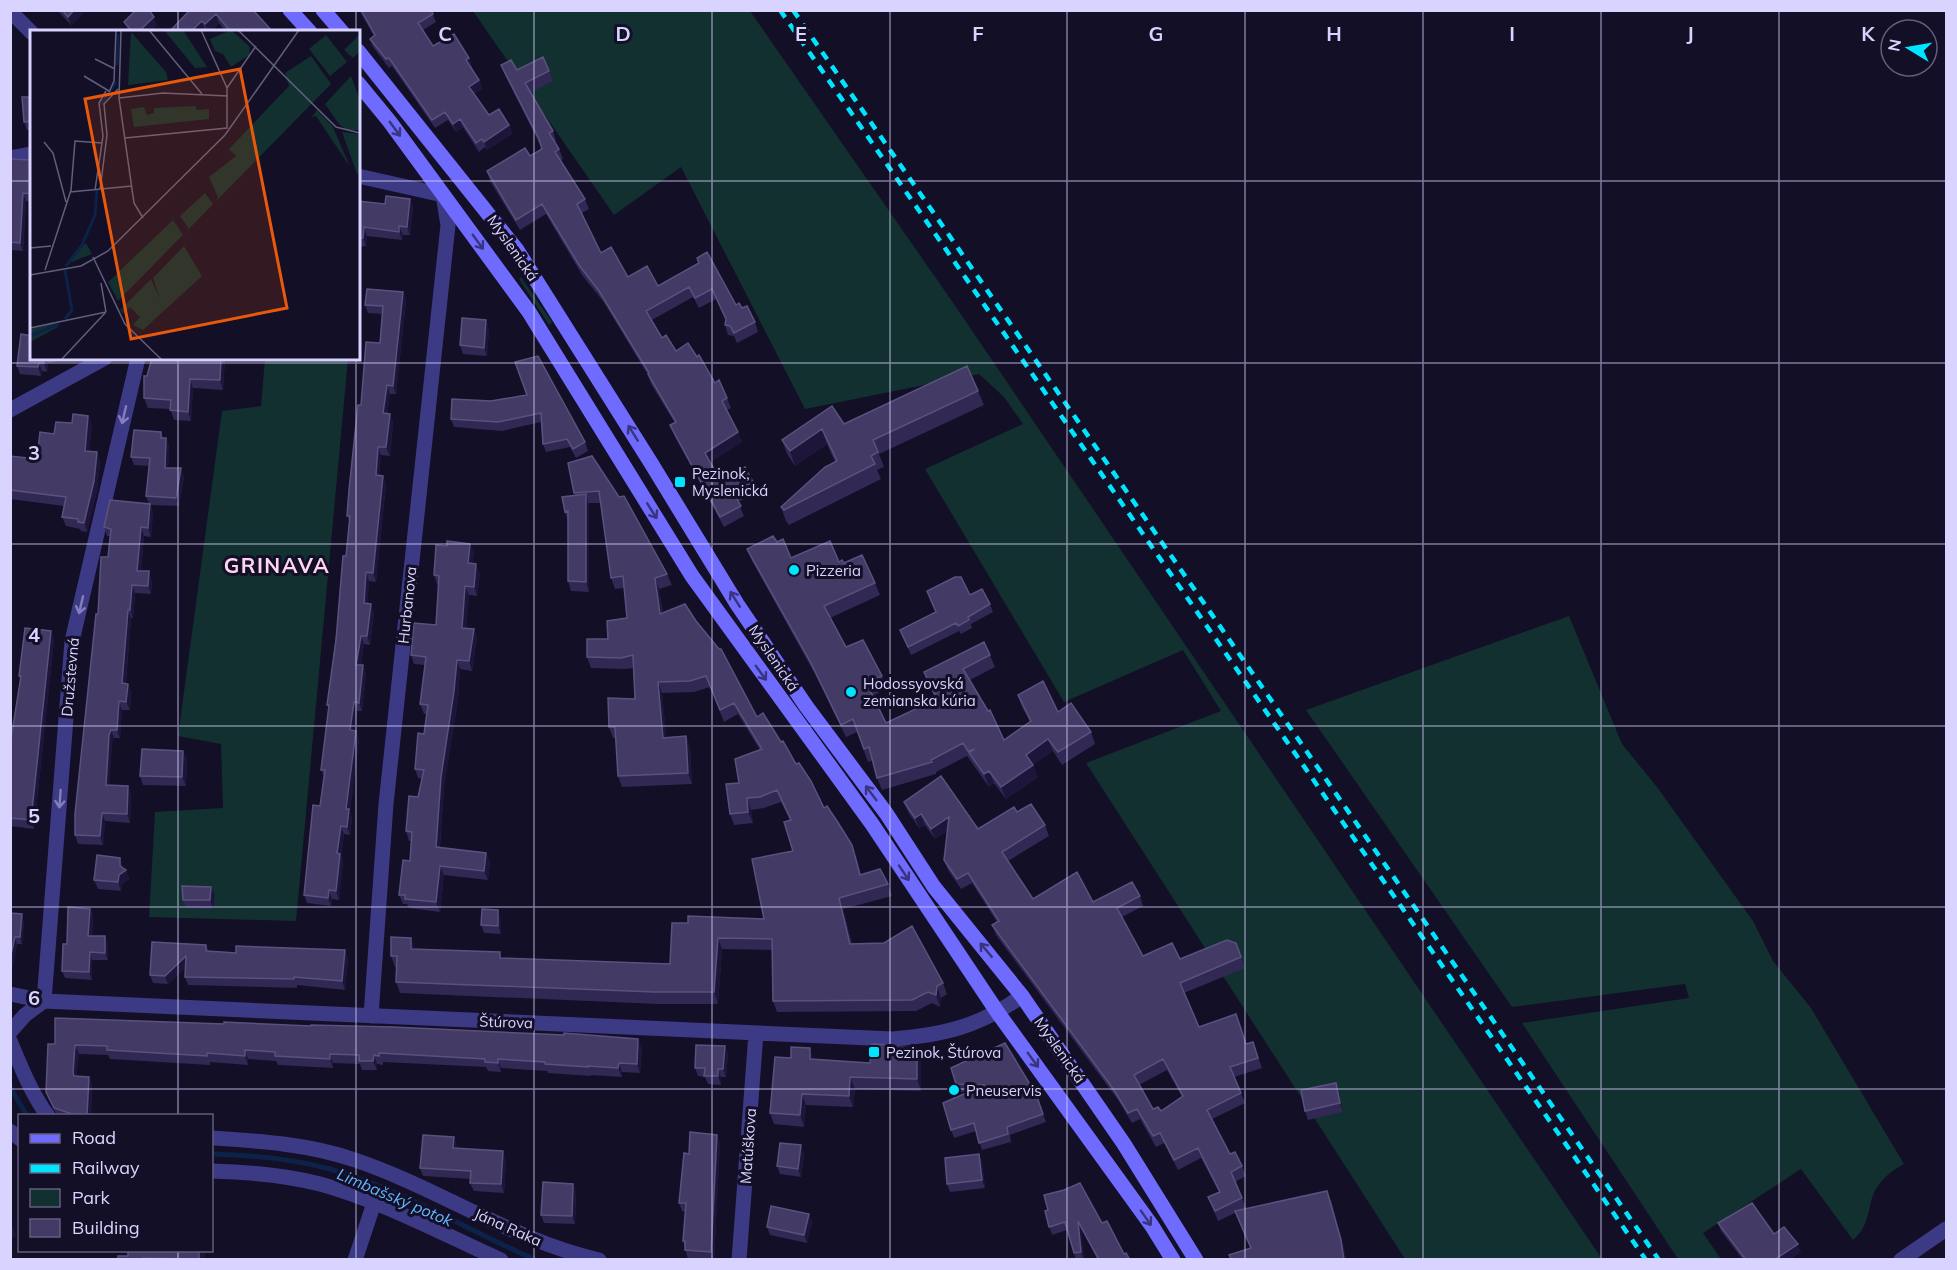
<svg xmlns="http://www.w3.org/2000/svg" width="1957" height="1270" font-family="Mulish,sans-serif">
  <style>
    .green { fill: #12302f }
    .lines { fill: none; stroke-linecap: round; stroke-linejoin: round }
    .stream { stroke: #0c2248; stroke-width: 5 }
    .minor { stroke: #3d3a85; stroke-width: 15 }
    .tertiary { stroke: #3d3a85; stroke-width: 15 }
    .secondary { stroke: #6f6bff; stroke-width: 15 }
    .rail { stroke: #00e5ff; stroke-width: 4.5; stroke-dasharray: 9 8; stroke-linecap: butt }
    .wall { fill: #312854; fill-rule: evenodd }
    .shaded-wall { fill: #1d163a }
    .building { fill: #433a66; stroke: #5a527e; stroke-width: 1.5; fill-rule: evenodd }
    .oneway { stroke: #38347d }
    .oneway2 { stroke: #837fbc }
    .grid { fill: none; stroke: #d9d4ff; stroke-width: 1.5; stroke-opacity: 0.55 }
    .poi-dot { fill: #00e5ff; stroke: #130f26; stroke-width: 2 }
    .labels { text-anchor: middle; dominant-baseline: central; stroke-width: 6; stroke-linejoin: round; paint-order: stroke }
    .street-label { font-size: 15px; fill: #d9d4ff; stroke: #130f26 }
    .poi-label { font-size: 15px; fill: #d9d4ff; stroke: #130f26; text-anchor: start }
    .water-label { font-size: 16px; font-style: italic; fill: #62b6ff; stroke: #130f26 }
    .district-label { font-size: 21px; font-weight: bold; letter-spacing: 1.5px; fill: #ffd6f0; stroke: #130f26 }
    .inset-river { fill: none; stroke: #0c2248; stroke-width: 3 }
    .inset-road { fill: none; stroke: #625e7d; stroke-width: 1.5 }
    .view { fill: #e8590c; fill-opacity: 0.15; stroke: #e8590c; stroke-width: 3 }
    .inset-edge { fill: none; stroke: #d9d4ff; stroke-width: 3 }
    .grid-label { font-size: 20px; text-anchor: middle; font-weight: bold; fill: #d9d4ff; stroke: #130f26; stroke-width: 6; stroke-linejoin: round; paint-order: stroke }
  </style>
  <rect width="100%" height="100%" fill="#130f26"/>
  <path class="green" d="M 473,11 L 750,11 L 956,307 L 1602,1259 L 1405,1259 L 1086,763 L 1221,711 L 1183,650 L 1064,702 L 925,469 L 1023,424 L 1004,397 L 979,374 L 805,409 L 681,167 L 614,215 Z
    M 521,277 L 552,322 L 551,324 L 549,325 L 519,279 Z
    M 265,359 L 348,359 L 296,921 L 149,917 L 155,812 L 223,808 L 221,744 L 178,736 L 222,411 L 261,406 Z
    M 1569,616 L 1622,744 L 1657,787 L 1753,921 L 1773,961 L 1811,1008 L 1904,1164 C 1889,1172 1875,1184 1871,1202 C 1867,1218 1866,1229 1853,1240 L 1801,1169 L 1703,1233 L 1721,1259 L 1678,1259 L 1522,1023 L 1689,998 L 1685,984 L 1512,1007 L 1306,710 Z"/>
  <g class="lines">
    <path class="stream" d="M 10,1087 L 27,1116
      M 212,1154 C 251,1155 292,1159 330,1169 C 402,1189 467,1230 536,1260"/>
    <path class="minor" d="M 10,11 L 32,33
      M 10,158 L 32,154
      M 358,176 L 443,195 L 448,225 L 386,804 L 371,1016
      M 10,410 L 105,358
      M 10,994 L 44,1001 L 893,1039 C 944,1035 980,1026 1022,996
      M 44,1001 L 72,641 L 138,358
      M 10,1032 L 25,1015 L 44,1001
      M 10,1041 C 21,1067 31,1093 48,1116
      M 10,1131 L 20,1139
      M 212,1138 C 259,1141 309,1144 355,1160 C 438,1188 512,1240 599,1260
      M 212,1171 C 248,1172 285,1175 320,1184 C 382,1201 443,1234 501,1260
      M 355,1260 L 374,1203
      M 739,1260 L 756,1033"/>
    <path class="tertiary" d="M 1901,1260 L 1946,1229"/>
    <path class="secondary" d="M 290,10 L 310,32
      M 323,10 L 342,32
      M 358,51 L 517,250 L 651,463 L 737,604 L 806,706 L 886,813 L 934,887 L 1022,996 L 1124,1144 L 1196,1260
      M 358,83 L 390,122 L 529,312 L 692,576 L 872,824 L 998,1013 L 1152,1226 L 1173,1260"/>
    <path class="rail" d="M 780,10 L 1646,1260
      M 793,10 L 1659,1260"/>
  </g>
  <path class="wall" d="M 57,10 L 86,10 L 71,25 Z
    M 188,10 L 253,10 L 273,32 L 226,32 L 219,23 L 210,32 L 207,32 L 205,30 L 203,32 L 169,32 L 189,12 Z
    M 359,10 L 431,10 L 436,22 L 423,30 L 433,46 L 469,58 L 472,67 L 471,67 L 479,80 L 482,89 L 474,94 L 489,115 L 509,125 L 512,134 L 487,150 L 485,147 L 479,152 L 463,127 L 456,132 L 448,120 L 435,128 L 392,66 L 389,68 L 373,47 L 370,39 L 374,36 Z
    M 124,22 L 157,25 L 150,32 L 129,32 Z
    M 501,65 L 517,70 L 549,71 L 553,81 L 530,93 L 553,131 L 556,141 L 555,142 L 559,149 L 563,159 L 561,160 L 585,199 L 589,209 L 582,213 L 601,253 L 628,277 L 658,286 L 699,263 L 697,258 L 736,305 L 742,308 L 755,322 L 758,332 L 737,343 L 734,336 L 728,335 L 725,325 L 726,321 L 716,299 L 699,308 L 693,297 L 652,320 L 662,338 L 676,351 L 697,357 L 727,398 L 731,408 L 727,410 L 742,442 L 710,462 L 721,481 L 753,482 L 756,492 L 738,502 L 744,516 L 724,527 L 674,435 L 670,425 L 675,423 L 651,384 L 648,375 L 603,301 L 582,275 L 546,214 L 520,230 L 490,181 L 487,171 L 530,156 L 542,149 L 505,75 Z
    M 32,97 L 32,130 L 27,130 L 24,122 Z
    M 10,159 L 32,160 L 32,202 L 26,201 L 23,251 L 10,250 Z
    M 410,199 L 413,208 L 410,235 L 403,235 L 402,240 L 367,236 L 366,246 L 358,247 L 358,201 L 385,204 Z
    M 403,292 L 406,300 L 396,394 L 390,394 L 387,414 L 390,414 L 393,423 L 390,456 L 381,455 L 379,475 L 386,484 L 376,582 L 369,581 L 367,603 L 374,612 L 370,645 L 364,644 L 361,665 L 363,665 L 366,674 L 362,711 L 357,711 L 354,731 L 356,731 L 359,739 L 350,812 L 352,818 L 350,835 L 344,834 L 341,856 L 343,862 L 339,900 L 332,899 L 331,906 L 307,903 L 304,895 L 320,806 L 324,776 L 321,770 L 329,709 L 327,705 L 346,556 L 349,521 L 347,516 L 361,405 L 380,343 L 382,314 L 368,313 L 365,305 Z
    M 489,329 L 487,356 L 463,354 L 460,345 Z
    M 32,358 L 73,358 L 48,363 L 47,372 L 42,371 L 41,376 L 20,374 L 17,366 Z
    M 152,358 L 225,358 L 223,390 L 193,388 L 191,421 L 174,420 L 170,409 L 148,408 L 144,398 L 147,376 Z
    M 978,391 L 984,405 L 879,454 L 884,467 L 877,470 L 881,479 L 789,525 L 786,521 L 781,507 L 835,462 L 827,444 L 795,466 L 787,454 L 782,440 L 844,424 Z
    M 527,395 L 585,442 L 588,451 L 576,458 L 570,447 L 546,452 L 543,444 L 541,422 L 502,431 L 454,427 L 451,419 L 491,401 Z
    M 88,416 L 92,425 L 89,451 L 100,461 L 97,491 L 87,532 L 81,531 L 80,529 L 66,526 L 62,517 L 64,506 L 10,499 L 10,456 L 37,459 L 54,434 Z
    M 161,432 L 163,438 L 166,438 L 169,447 L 168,468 L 184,477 L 179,506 L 150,505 L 153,512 L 151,537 L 144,536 L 141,571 L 152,580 L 151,594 L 135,593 L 133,618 L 131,618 L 126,683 L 128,684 L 131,692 L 130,710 L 122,710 L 120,738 L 114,738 L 112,743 L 109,785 L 128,786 L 131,795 L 130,823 L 105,821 L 103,845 L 78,844 L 75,835 L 98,614 L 108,557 L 110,536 L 107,536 L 104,527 L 149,504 L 146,496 L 149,466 L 134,465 L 131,457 Z
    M 592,456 L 667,574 L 672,585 L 659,589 L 663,613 L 696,621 L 757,717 L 781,742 L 796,764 L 856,856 L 861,875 L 888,884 L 892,896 L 843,909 L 852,944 L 943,983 L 947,994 L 941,998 L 940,1007 L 932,1003 L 916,1011 L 777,1012 L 773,1001 L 772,950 L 722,949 L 718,1004 L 658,1004 L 400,993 L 396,982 L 396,967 L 395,967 L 391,956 L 416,949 L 503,958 L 670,964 L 688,923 L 764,919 L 793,851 L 790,820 L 781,802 L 764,808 L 751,810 L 753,823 L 734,825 L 730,814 L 739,783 L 760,750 L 738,714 L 724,722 L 710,687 L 694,692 L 662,693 L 666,737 L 686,736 L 690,748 L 692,784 L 622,787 L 618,776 L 616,738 L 613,738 L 609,727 L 635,699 L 633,668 L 625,669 L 591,668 L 587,657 L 608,639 L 627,618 L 624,588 L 615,589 L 611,578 L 601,503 L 589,503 L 589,592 L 571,591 L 568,581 L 568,521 L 565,512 L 575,496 L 574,493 Z
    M 777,542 L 791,558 L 844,563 L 875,583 L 880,595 L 830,618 L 846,647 L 882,676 L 886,688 L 873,696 L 886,723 L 936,699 L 928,684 L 924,672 L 990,655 L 995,667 L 970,680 L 1004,740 L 1030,722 L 1022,707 L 1018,695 L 1058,712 L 1091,732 L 1095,744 L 1062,765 L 1053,751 L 1033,765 L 1038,777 L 1006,799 L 994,783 L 989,787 L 967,756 L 936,772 L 936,774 L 882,790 L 877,778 L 873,760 L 868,762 L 857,732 L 846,737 L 816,676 L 752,561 L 747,549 Z
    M 470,544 L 474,553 L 472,563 L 480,573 L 477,596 L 469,595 L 466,628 L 474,629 L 477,638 L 472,671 L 460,669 L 458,700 L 444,786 L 440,847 L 486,853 L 490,862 L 488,880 L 444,875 L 440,912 L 409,908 L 407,904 L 403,904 L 399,895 L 410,861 L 411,841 L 409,841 L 406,831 L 418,797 L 422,779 L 418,778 L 415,769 L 424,734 L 427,714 L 424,714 L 420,704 L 425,665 L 414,664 L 411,655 L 436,625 L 439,585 L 437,584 L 434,575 L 447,546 Z
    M 970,595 L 990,604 L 993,612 L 971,624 L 972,628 L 961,634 L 959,631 L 911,655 L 900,630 Z
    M 54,640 L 34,829 L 10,826 L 10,745 L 20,680 L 19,676 Z
    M 187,759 L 186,786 L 143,785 L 140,776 Z
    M 904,802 L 978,829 L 1017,812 L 1045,825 L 1049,836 L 1008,861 L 1033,899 L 1093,902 L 1140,896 L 1143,906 L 1122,917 L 1143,956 L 1180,959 L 1236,943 L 1245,968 L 1184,993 L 1199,1027 L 1246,1044 L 1253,1042 L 1262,1068 L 1234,1077 L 1245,1103 L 1212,1119 L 1230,1154 L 1242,1166 L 1246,1176 L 1235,1182 L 1246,1208 L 1243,1210 L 1331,1200 L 1344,1249 L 1346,1260 L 1231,1260 L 1229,1255 L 1250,1248 L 1235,1213 L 1218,1221 L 1208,1197 L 1219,1192 L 1201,1158 L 1178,1170 L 1164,1143 L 1156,1147 L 1140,1119 L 1132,1123 L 1118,1100 L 996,935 L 992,925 L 997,922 L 972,883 L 961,889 L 948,870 L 944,860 L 947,831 L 935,839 L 925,825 L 919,828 L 908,812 ZM 1167,1070 L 1182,1097 L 1161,1111 L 1153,1109 L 1139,1085 Z
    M 123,866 L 123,868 L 126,870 L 129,879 L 122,884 L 121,891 L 98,889 L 94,880 Z
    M 215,895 L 213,909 L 186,908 L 183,900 Z
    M 90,909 L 93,916 L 92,936 L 108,944 L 108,960 L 92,960 L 92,980 L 65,978 L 62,971 L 67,944 Z
    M 10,913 L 24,921 L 22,944 L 17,944 L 10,979 Z
    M 501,918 L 501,934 L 484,933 L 481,925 Z
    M 206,945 L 209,952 L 348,959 L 345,990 L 297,985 L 297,988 L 188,985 L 185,977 L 185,968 L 168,984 L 153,983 L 150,975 Z
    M 48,1044 L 642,1048 L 640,1073 L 622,1072 L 622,1077 L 591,1075 L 591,1076 L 548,1073 L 547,1071 L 501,1068 L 501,1072 L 488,1071 L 486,1067 L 383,1062 L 383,1065 L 377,1064 L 377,1070 L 362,1070 L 360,1064 L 333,1063 L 333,1068 L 278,1065 L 276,1061 L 248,1059 L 248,1065 L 210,1062 L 210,1065 L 110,1059 L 108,1055 L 79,1054 L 76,1077 L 89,1077 L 92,1086 L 91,1116 L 57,1116 L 46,1092 Z
    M 891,1045 L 891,1047 L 921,1060 L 921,1091 L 855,1089 L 853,1107 L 806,1105 L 804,1127 L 774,1124 L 770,1113 L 791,1058 L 870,1063 Z
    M 725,1046 L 728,1054 L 726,1077 L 721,1077 L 721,1085 L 708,1084 L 705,1077 L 698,1076 L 695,1068 Z
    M 951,1068 L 1036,1094 L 1046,1122 L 1010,1135 L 1011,1142 L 982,1150 L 976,1131 L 954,1138 L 951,1130 L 968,1092 L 959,1092 Z
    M 1336,1083 L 1339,1091 L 1343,1112 L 1308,1120 L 1305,1111 Z
    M 720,1143 L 714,1260 L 688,1259 L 683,1241 L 685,1212 L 682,1211 L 679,1203 L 689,1154 Z
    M 457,1146 L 456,1148 L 506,1160 L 504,1193 L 474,1191 L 470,1183 L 471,1179 L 423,1176 L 420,1168 Z
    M 804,1154 L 801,1177 L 780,1174 L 777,1166 Z
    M 979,1154 L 982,1163 L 985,1188 L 950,1192 L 947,1184 Z
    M 573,1184 L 576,1192 L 575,1224 L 544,1223 L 541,1215 Z
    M 1045,1211 L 1102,1223 L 1124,1254 L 1130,1260 L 1098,1260 L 1081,1229 L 1084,1260 L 1076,1260 L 1067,1230 L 1052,1235 Z
    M 809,1214 L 812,1222 L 807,1243 L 770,1235 L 767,1227 Z
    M 1718,1223 L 1801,1252 L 1789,1260 L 1743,1260 L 1721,1231 Z
    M 118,1256 L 205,1260 L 118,1260 Z"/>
  <path class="shaded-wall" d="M 74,10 L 86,10 L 71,25 L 68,17 Z
    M 216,14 L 219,23 L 210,32 L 208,32 L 205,24 Z
    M 154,17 L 157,25 L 150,32 L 138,32 Z
    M 202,21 L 205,30 L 203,32 L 190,32 Z
    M 469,58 L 472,67 L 469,68 L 466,60 Z
    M 479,80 L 482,89 L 472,96 L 469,87 Z
    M 460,119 L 463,127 L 456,132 L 453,124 Z
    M 509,125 L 512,134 L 487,150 L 484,142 Z
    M 23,193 L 26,201 L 23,251 L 20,243 Z
    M 410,199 L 413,208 L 410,235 L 407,227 Z
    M 399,226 L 403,235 L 402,240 L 399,232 Z
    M 364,227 L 367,236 L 366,246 L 363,238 Z
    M 403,292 L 406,300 L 396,394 L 393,386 Z
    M 486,320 L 489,329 L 487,356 L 484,348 Z
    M 44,358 L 46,358 L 48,363 L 47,372 L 44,363 Z
    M 221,358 L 225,358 L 223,390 L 220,380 Z
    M 39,363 L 42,371 L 41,376 L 38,367 Z
    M 190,379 L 193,388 L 191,421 L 188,412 Z
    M 387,385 L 390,394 L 386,422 L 383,413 Z
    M 390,414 L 393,423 L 390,456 L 386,447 Z
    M 88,416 L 92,425 L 88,460 L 85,451 Z
    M 822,429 L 827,444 L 795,466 L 790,451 Z
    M 738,432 L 742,442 L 709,463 L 705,453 Z
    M 166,438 L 169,447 L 168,476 L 165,468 Z
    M 378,447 L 381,455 L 379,483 L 376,475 Z
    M 97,452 L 100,461 L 97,491 L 87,532 L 84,523 Z
    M 181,468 L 184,477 L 179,506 L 176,498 Z
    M 383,476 L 386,484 L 376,582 L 373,573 Z
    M 586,494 L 589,505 L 589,592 L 586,582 Z
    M 150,504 L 153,512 L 151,537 L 148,528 Z
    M 141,527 L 144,536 L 140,579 L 137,571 Z
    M 470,544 L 474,553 L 471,572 L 468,563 Z
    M 476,564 L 480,573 L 477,596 L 474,587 Z
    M 149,571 L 152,580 L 151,594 L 148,586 Z
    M 366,572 L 369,581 L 367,611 L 364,603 Z
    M 655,578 L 659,589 L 664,626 L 660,614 Z
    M 132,585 L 135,593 L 133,618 L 130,610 Z
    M 465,586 L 469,595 L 466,637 L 462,628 Z
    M 371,604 L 374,612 L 370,645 L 367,636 Z
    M 128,610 L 131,618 L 125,691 L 122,683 Z
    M 474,629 L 477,638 L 472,671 L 469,661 Z
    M 51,631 L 54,640 L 34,829 L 31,820 Z
    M 361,636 L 364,644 L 360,673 L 356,665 Z
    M 457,660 L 460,669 L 458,700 L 444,786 L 439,856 L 436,847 L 441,777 Z
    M 363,665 L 366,674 L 362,711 L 359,703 Z
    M 658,682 L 662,693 L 668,749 L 663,738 Z
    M 128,684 L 131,692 L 130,710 L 126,702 Z
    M 119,701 L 122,710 L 120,738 L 117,730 Z
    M 354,702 L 357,711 L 353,739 L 350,730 Z
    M 111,730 L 114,738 L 112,743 L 109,794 L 106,785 L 109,735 Z
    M 356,731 L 359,739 L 350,812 L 352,818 L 350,835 L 347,827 L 346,809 Z
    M 686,736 L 690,748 L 692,784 L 688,773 Z
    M 1048,739 L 1053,751 L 1033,765 L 1038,777 L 1006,799 L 1001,787 L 1026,755 Z
    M 183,751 L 187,759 L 186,786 L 182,777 Z
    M 989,771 L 994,783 L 989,787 L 984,774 Z
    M 128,786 L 131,795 L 130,823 L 127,814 Z
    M 747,798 L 751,810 L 753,823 L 748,812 Z
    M 102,813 L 105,821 L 103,845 L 100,836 Z
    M 921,814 L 925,825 L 919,828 L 915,818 Z
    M 949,817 L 952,827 L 935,839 L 931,829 Z
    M 341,826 L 344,834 L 341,856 L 343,862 L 339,900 L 336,891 L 337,853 Z
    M 486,853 L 490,862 L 488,880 L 484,871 Z
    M 120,858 L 123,866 L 123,872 L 126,870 L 129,879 L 122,884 L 121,891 L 118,882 Z
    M 440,866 L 444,875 L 440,912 L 436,902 Z
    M 211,887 L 215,895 L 213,909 L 210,900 Z
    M 329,890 L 332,899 L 331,906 L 328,898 Z
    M 839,898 L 843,909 L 854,956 L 850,944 Z
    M 90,909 L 93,916 L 91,944 L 88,936 Z
    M 498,910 L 501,918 L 501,934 L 498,926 Z
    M 22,914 L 24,921 L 22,944 L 20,937 Z
    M 105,936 L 108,944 L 108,960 L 105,953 Z
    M 15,937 L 17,944 L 10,979 L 10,959 Z
    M 411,938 L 416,949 L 411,949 Z
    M 718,938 L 722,949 L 718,1004 L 714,992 Z
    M 345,950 L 348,959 L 345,990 L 342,981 Z
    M 90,952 L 92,960 L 92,980 L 89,972 Z
    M 186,956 L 189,965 L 168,984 L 165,976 Z
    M 937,986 L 941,998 L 940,1007 L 936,995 Z
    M 638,1039 L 642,1048 L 640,1073 L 637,1064 Z
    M 75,1045 L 79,1054 L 76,1082 L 73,1073 Z
    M 725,1046 L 728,1054 L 726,1077 L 723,1069 Z
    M 810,1048 L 814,1060 L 810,1059 Z
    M 917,1048 L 921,1060 L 921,1091 L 917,1079 Z
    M 245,1050 L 248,1059 L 248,1065 L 245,1056 Z
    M 330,1054 L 333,1063 L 333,1068 L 330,1059 Z
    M 374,1055 L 377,1064 L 377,1070 L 373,1061 Z
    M 498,1059 L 501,1068 L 501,1072 L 498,1063 Z
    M 619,1063 L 622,1072 L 622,1077 L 618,1068 Z
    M 718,1069 L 721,1077 L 721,1085 L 718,1076 Z
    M 89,1077 L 92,1086 L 91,1116 L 87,1116 Z
    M 850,1077 L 855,1089 L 853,1107 L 849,1096 Z
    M 1336,1083 L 1339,1091 L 1343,1112 L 1340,1103 Z
    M 802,1094 L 806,1105 L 804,1127 L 800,1115 Z
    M 717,1135 L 720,1143 L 714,1260 L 711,1252 Z
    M 454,1137 L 457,1146 L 456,1157 L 453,1148 Z
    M 801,1145 L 804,1154 L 801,1177 L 798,1169 Z
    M 503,1151 L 506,1160 L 504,1193 L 501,1184 Z
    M 979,1154 L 982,1163 L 985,1188 L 982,1180 Z
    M 573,1184 L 576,1192 L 575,1224 L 572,1216 Z
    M 1327,1191 L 1344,1249 L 1346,1260 L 1344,1260 Z
    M 809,1214 L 812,1222 L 807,1243 L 804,1235 Z
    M 10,1220 L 16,1235 L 10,1241 Z
    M 1078,1221 L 1081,1229 L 1084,1260 L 1081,1252 Z
    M 1798,1244 L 1801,1252 L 1789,1260 L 1774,1260 Z
    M 199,1251 L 205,1251 L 205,1260 L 199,1259 Z"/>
  <path class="building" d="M 62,10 L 74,10 L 68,17 Z
    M 136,10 L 149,10 L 154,17 L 138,32 L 133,32 L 124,22 Z
    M 190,10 L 253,10 L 273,32 L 231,32 L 216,14 L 205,24 L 202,21 L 190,32 L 169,32 Z
    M 361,10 L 431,10 L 433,14 L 418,23 L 433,46 L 454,34 L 469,58 L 466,60 L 479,80 L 469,87 L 489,115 L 499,109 L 509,125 L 484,142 L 482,139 L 476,143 L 460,119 L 453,124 L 445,112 L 432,120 L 389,58 L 386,59 L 370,39 L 375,35 Z
    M 543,57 L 549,71 L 525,83 L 553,131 L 549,133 L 559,149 L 555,152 L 585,199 L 577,204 L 601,253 L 611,247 L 628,277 L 647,266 L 658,286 L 699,263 L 697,258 L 707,252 L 736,305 L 739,303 L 742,308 L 747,306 L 755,322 L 734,333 L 730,326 L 725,325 L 726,319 L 712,289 L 695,298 L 689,287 L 646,311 L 662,338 L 666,335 L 676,351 L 688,343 L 697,357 L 699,355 L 715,383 L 719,380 L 727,398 L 722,401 L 738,432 L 705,453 L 721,481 L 745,467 L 753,482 L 733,492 L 741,506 L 720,517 L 670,425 L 676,422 L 648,374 L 649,373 L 599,291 L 579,265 L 542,204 L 516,220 L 487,171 L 525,148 L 530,156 L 542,149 L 539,139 L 501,65 L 511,60 L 517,70 Z
    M 22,97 L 32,97 L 32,121 L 24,122 Z
    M 10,159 L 32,160 L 32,194 L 23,193 L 20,243 L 10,242 Z
    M 386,196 L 410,199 L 407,227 L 399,226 L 399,232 L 364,227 L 363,238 L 358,238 L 358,201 L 385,204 Z
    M 367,289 L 403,292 L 393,386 L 387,385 L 383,413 L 390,414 L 386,447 L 378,447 L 376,475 L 383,476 L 373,573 L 366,572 L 364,603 L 371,604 L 367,636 L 361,636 L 356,665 L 363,665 L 359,703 L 354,702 L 350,730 L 356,731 L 346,809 L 349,809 L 347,827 L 341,826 L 337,853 L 340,854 L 336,891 L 329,890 L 328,898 L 304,895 L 313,805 L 320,806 L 325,770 L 321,770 L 329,705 L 327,705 L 336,640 L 343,556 L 346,556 L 350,516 L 347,516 L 349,490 L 358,405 L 361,405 L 366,342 L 380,343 L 383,306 L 365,305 Z
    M 462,318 L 486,320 L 484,348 L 460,345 Z
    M 21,334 L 32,336 L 32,358 L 44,358 L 44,363 L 39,363 L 38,367 L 17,366 Z
    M 538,356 L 585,442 L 573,449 L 567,439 L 543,444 L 541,413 L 498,422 L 451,419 L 452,399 L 491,401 L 527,395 L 515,362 Z
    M 152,358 L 221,358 L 220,380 L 190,379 L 188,412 L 170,410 L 171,400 L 144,398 L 144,376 L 147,376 Z
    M 967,366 L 978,391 L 873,440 L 878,452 L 871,456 L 875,464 L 784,510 L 781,507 L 825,467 L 837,461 L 822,429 L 790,451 L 782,440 L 832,406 L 844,424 Z
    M 73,414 L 88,416 L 85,451 L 97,452 L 94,481 L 84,523 L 78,522 L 78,519 L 62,517 L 66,497 L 10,490 L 10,456 L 37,459 L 40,432 L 54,434 L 56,422 L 72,423 Z
    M 134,430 L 161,432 L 161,438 L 166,438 L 165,468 L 181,468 L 176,498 L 146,496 L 150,458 L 131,457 Z
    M 592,456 L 619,497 L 624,496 L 667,574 L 655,578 L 660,614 L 685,604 L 696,621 L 719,649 L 721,649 L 757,717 L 763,713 L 781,742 L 783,741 L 796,764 L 799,763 L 811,781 L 824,808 L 827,806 L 837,821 L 852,845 L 860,875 L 880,869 L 888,884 L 839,898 L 850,944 L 884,943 L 912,926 L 943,983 L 937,986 L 936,995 L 928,992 L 912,1000 L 773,1001 L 772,939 L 718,938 L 714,992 L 654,992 L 396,982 L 397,956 L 391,956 L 391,937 L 411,938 L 411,949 L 500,952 L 500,958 L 670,964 L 672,923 L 688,923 L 688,916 L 764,919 L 752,859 L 793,851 L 784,822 L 791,820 L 777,790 L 760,797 L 747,798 L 748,812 L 730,814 L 726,784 L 739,783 L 735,759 L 762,749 L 734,703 L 720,710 L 706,676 L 690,681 L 658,682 L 663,738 L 686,736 L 688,773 L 618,776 L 615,727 L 609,727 L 608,698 L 635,699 L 633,655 L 621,658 L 587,657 L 587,639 L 608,639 L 607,621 L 627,618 L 623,576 L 611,578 L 599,491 L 574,493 L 568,463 Z
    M 586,494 L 586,582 L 568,581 L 568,511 L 565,512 L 562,497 Z
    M 110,500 L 150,504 L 148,528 L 141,527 L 137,571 L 149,571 L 148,586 L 132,585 L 130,610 L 128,610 L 122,683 L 128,684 L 126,702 L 119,701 L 117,730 L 111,730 L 109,735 L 106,785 L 128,786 L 127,814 L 102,813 L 100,836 L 75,835 L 75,814 L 96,614 L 98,614 L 101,557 L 108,557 L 111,529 L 104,527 Z
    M 773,536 L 777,542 L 783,539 L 791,558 L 830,541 L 839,562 L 842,560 L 844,563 L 862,555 L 875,583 L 824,606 L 846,647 L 863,640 L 882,676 L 867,684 L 886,723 L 937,699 L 924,672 L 984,642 L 990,655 L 963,669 L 988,711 L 990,710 L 1004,740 L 1031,721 L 1018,695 L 1043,681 L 1058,712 L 1071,703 L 1091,732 L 1058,752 L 1048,739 L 1026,755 L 1033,765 L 1001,787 L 989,771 L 984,774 L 969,753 L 975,749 L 968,751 L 963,743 L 931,760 L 932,762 L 877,778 L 869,747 L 864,749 L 853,719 L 841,725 L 811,663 L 747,549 Z
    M 447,541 L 470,544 L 468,563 L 476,564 L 474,587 L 465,586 L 462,628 L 474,629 L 469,661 L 457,660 L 454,691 L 441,777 L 436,847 L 486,853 L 484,871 L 440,866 L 436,902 L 405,899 L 405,895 L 399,895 L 403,860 L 410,861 L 412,832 L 406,831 L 409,796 L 418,797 L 424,770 L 415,769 L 418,733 L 424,734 L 428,705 L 420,704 L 426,657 L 411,655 L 414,623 L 436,625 L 439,576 L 434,575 L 436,545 L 447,546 Z
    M 955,577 L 961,577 L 970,595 L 982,589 L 990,604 L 968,617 L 969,620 L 958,626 L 956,623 L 908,647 L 900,630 L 936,612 L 927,591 Z
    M 25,628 L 51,631 L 31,820 L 10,818 L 10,745 L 21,676 L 19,676 Z
    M 142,749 L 183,751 L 182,777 L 140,776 Z
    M 941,776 L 978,829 L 1014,807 L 1017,812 L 1031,804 L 1045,825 L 1002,852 L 1033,899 L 1077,872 L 1093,902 L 1132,882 L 1140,896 L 1117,908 L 1143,956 L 1172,943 L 1180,959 L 1227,940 L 1236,943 L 1241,957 L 1180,983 L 1199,1027 L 1236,1014 L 1246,1044 L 1253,1042 L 1258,1058 L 1230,1067 L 1241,1093 L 1207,1110 L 1230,1154 L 1235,1152 L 1242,1166 L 1231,1172 L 1242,1198 L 1215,1211 L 1208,1197 L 1220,1192 L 1198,1148 L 1174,1160 L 1160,1133 L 1153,1136 L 1137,1109 L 1128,1113 L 1114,1090 L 992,925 L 999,921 L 968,873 L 957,879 L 944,860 L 949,817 L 931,829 L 921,814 L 915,818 L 904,802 ZM 1163,1059 L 1183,1096 L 1161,1111 L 1158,1107 L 1153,1109 L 1134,1075 Z
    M 97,855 L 120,858 L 120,866 L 126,870 L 119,875 L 118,882 L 94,880 Z
    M 182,886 L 211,887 L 210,900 L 183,900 Z
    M 68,907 L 90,909 L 88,936 L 105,936 L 105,953 L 90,952 L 89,972 L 62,971 L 63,944 L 67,944 Z
    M 482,909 L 498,910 L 498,926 L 481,925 Z
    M 10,913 L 22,914 L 20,937 L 15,937 L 10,959 Z
    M 152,942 L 206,945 L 206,951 L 222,952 L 236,953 L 236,946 L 345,950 L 342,981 L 294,977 L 294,979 L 185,977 L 186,956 L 165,976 L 150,975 Z
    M 55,1018 L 224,1024 L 224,1022 L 311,1026 L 311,1025 L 393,1027 L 564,1035 L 564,1033 L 638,1039 L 637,1064 L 619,1063 L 618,1068 L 588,1066 L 588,1067 L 545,1064 L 545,1062 L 498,1059 L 498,1063 L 485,1062 L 485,1059 L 379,1053 L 379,1056 L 374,1055 L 373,1061 L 359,1061 L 359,1055 L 330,1054 L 330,1059 L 275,1056 L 275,1052 L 245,1050 L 245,1056 L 207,1053 L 207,1056 L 107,1050 L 107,1046 L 75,1045 L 73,1073 L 74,1076 L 89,1077 L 87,1115 L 72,1114 L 54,1108 L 46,1092 L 48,1044 L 55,1044 Z
    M 1005,1043 L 1036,1094 L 1043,1114 L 1007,1127 L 1008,1134 L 979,1143 L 974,1123 L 951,1130 L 943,1103 L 985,1085 L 956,1084 L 951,1068 Z
    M 872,1044 L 891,1045 L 890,1047 L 917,1048 L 917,1079 L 850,1077 L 849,1096 L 802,1094 L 800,1115 L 770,1113 L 775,1057 L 791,1058 L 791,1047 L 810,1048 L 810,1059 L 870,1063 Z
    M 696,1045 L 725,1046 L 723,1069 L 718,1069 L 718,1076 L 704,1076 L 705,1068 L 695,1068 Z
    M 1336,1083 L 1340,1103 L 1305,1111 L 1301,1090 Z
    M 690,1132 L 717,1135 L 711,1252 L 685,1250 L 685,1241 L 683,1241 L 686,1203 L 679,1203 L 684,1153 L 689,1154 Z
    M 423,1135 L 454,1137 L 453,1148 L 503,1151 L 501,1184 L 470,1183 L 471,1171 L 420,1168 Z
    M 780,1143 L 801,1145 L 798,1169 L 777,1166 Z
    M 979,1154 L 982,1180 L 947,1184 L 945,1158 Z
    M 543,1182 L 573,1184 L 572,1216 L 541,1215 Z
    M 1080,1183 L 1102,1223 L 1107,1221 L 1124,1254 L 1126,1253 L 1130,1260 L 1099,1260 L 1078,1221 L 1081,1252 L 1074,1253 L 1065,1222 L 1049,1227 L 1045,1211 L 1048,1210 L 1044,1195 L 1064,1190 Z
    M 1327,1191 L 1341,1240 L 1344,1260 L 1232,1260 L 1229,1255 L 1251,1248 L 1235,1211 Z
    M 1752,1203 L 1774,1234 L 1784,1227 L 1798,1244 L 1774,1260 L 1746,1260 L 1718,1223 Z
    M 771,1206 L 809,1214 L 804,1235 L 767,1227 Z
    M 128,1251 L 199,1251 L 199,1259 L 143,1258 L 143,1260 L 118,1260 L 118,1256 L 128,1256 Z"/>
  <defs><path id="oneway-shaft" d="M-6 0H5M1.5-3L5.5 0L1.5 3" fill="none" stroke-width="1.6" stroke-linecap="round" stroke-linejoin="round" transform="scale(1.5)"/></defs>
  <g class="oneway">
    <use href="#oneway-shaft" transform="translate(395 129) rotate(54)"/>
    <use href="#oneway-shaft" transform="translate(478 242) rotate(54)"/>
    <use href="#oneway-shaft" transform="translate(633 433) rotate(-122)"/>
    <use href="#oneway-shaft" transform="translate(652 511) rotate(58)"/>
    <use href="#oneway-shaft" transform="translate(735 599) rotate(-122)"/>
    <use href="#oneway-shaft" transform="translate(761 673) rotate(54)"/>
    <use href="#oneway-shaft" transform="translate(871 793) rotate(-127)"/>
    <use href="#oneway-shaft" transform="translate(904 873) rotate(56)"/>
    <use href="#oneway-shaft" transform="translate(986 950) rotate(-130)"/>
    <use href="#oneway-shaft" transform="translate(1033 1060) rotate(54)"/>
    <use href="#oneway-shaft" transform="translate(1146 1218) rotate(55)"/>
  </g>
  <g class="oneway2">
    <use href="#oneway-shaft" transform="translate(124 415) rotate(103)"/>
    <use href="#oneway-shaft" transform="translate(81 605) rotate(103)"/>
    <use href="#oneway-shaft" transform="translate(60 799) rotate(94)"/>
  </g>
  <path class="grid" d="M 178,10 L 178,32M 356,10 L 356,32M 534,10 L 534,1260M 712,10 L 712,1260M 890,10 L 890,1260M 1067,10 L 1067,1260M 1245,10 L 1245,1260M 1423,10 L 1423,1260M 1601,10 L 1601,1260M 1779,10 L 1779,1260M 10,181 L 32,181M 358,181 L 1946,181M 178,358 L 178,1116M 356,358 L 356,1260M 10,363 L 1946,363M 10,544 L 1946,544M 10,726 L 1946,726M 10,907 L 1946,907M 10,1089 L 1946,1089M 178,1250 L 178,1260"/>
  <g class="poi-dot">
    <rect x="674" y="476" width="12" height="12" rx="3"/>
    <circle cx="794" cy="570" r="6"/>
    <circle cx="851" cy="692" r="6"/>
    <rect x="868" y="1046" width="12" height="12" rx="3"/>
    <circle cx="954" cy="1090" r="6"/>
  </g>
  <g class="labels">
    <g class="street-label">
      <text transform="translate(513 248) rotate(55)">Myslenická</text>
      <text transform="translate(407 605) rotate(-84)">Hurbanova</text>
      <text transform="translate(774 658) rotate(56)">Myslenická</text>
      <text transform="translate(70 677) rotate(-85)">Družstevná</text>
      <text transform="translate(506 1022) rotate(2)">Štúrova</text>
      <text transform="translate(1060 1050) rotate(55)">Myslenická</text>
      <text transform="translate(748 1146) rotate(-86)">Matúškova</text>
      <text transform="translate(508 1227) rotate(24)">Jána Raka</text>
    </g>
    <g class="poi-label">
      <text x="692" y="473">Pezinok,<tspan x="692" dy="17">Myslenická</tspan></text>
      <text x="806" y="570">Pizzeria</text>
      <text x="863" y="683">Hodossyovská<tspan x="863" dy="17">zemianska kúria</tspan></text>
      <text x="886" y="1052">Pezinok, Štúrova</text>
      <text x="966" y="1090">Pneuservis</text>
    </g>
    <g class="water-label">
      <text transform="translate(395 1197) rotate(23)">Limbašský potok</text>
    </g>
    <g class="district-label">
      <text x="277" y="565">GRINAVA</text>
    </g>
  </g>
  <g transform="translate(30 30)">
    <rect width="330" height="330" fill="#130f26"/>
    <path d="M 134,0 L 153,0 L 177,37 L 165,38 ZM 201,0 L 220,17 L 219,25 L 201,37 L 193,24 L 185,21 L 180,9 ZM 101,2 L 136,42 L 138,50 L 98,55 ZM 330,4 L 330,21 L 323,28 L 314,20 ZM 296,5 L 317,32 L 300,46 L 279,19 ZM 281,26 L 301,54 L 88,271 L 78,252 L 143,190 L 153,205 L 159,199 L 150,186 L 175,163 L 183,174 L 186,171 L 188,167 L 179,147 L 206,126 L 199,119 L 259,56 L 255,43 ZM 321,46 L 330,70 L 330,100 L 317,100 L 309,94 L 295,74 ZM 165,76 L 167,80 L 179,79 L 179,89 L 104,97 L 101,79 L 114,77 L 117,85 L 124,83 L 124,78 ZM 287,80 L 303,97 L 320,137 L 286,86 L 282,87 ZM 312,102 L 330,104 L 330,142 L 327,144 ZM 56,213 L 62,224 L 39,233 L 39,229 ZM 154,216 L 172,246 L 113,300 L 103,295 L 110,287 L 100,277 L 93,284 L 90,280 L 121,249 L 130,269 L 123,248 ZM 23,292 L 28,297 L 0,312 L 0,299 Z" fill="#12302f"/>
    <path class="inset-river" d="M 87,35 L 88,4M 71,75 L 86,52M 36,236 L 52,215 L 65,185 L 67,160M 35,289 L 42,280 L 35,240M 0,306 L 29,294"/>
    <path class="inset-road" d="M 91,0 L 89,68 L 104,173 L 113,188M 119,0 L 172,64M 208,0 L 306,97 L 330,103M 65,29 L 85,39M 54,46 L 79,61M 197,58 L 226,16M 79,62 L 84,51 L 86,0M 89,68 L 133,63 L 198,66M 95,108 L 197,98 L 197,58 L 171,0M 14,112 L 23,123 L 36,172M 65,160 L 73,106 L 69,73 L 76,61M 70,160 L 77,105 L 74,74 L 88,59M 40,162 L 102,156M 0,218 L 21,216M 63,227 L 95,294 L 132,330M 15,240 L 41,160 L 45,111 L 72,113M 0,245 L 51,236 L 78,221 L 195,105 L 269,0M 71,253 L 76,282M 0,298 L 76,282M 31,330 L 76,282"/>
    <path class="view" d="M 210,39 L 257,278 L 101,309 L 55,69 Z"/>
    <rect width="330" height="330" class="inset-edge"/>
  </g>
  <g class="grid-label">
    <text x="445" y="41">C</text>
    <text x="623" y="41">D</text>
    <text x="801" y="41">E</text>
    <text x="978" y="41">F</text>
    <text x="1156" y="41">G</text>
    <text x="1334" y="41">H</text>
    <text x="1512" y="41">I</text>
    <text x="1690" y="41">J</text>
    <text x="1868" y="41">K</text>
    <text x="34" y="460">3</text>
    <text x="34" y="642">4</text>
    <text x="34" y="823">5</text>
    <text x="34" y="1005">6</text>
  </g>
  <rect width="1957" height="1270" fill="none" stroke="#d9d4ff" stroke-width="24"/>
  <rect x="18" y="1114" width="195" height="138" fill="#130f26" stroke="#625e7d" stroke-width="1.5"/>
  <rect x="30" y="1134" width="30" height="9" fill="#6f6bff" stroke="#625e7d" stroke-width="1.5"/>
  <text x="72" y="1144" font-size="18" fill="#d9d4ff">Road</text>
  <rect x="30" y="1164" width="30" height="9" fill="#00e5ff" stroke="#625e7d" stroke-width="1.5"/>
  <text x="72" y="1174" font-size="18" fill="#d9d4ff">Railway</text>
  <rect x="30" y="1189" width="30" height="18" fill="#12302f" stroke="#625e7d" stroke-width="1.5"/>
  <text x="72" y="1204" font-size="18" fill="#d9d4ff">Park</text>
  <rect x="30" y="1219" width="30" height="18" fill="#433a66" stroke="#625e7d" stroke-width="1.5"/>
  <text x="72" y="1234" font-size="18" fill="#d9d4ff">Building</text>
  <g transform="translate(1909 48) rotate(281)"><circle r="28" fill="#130f26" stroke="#625e7d" stroke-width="1.5"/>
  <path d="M0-4.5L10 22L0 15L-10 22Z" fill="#00e5ff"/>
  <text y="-9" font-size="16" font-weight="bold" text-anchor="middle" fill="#d9d4ff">N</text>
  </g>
</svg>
